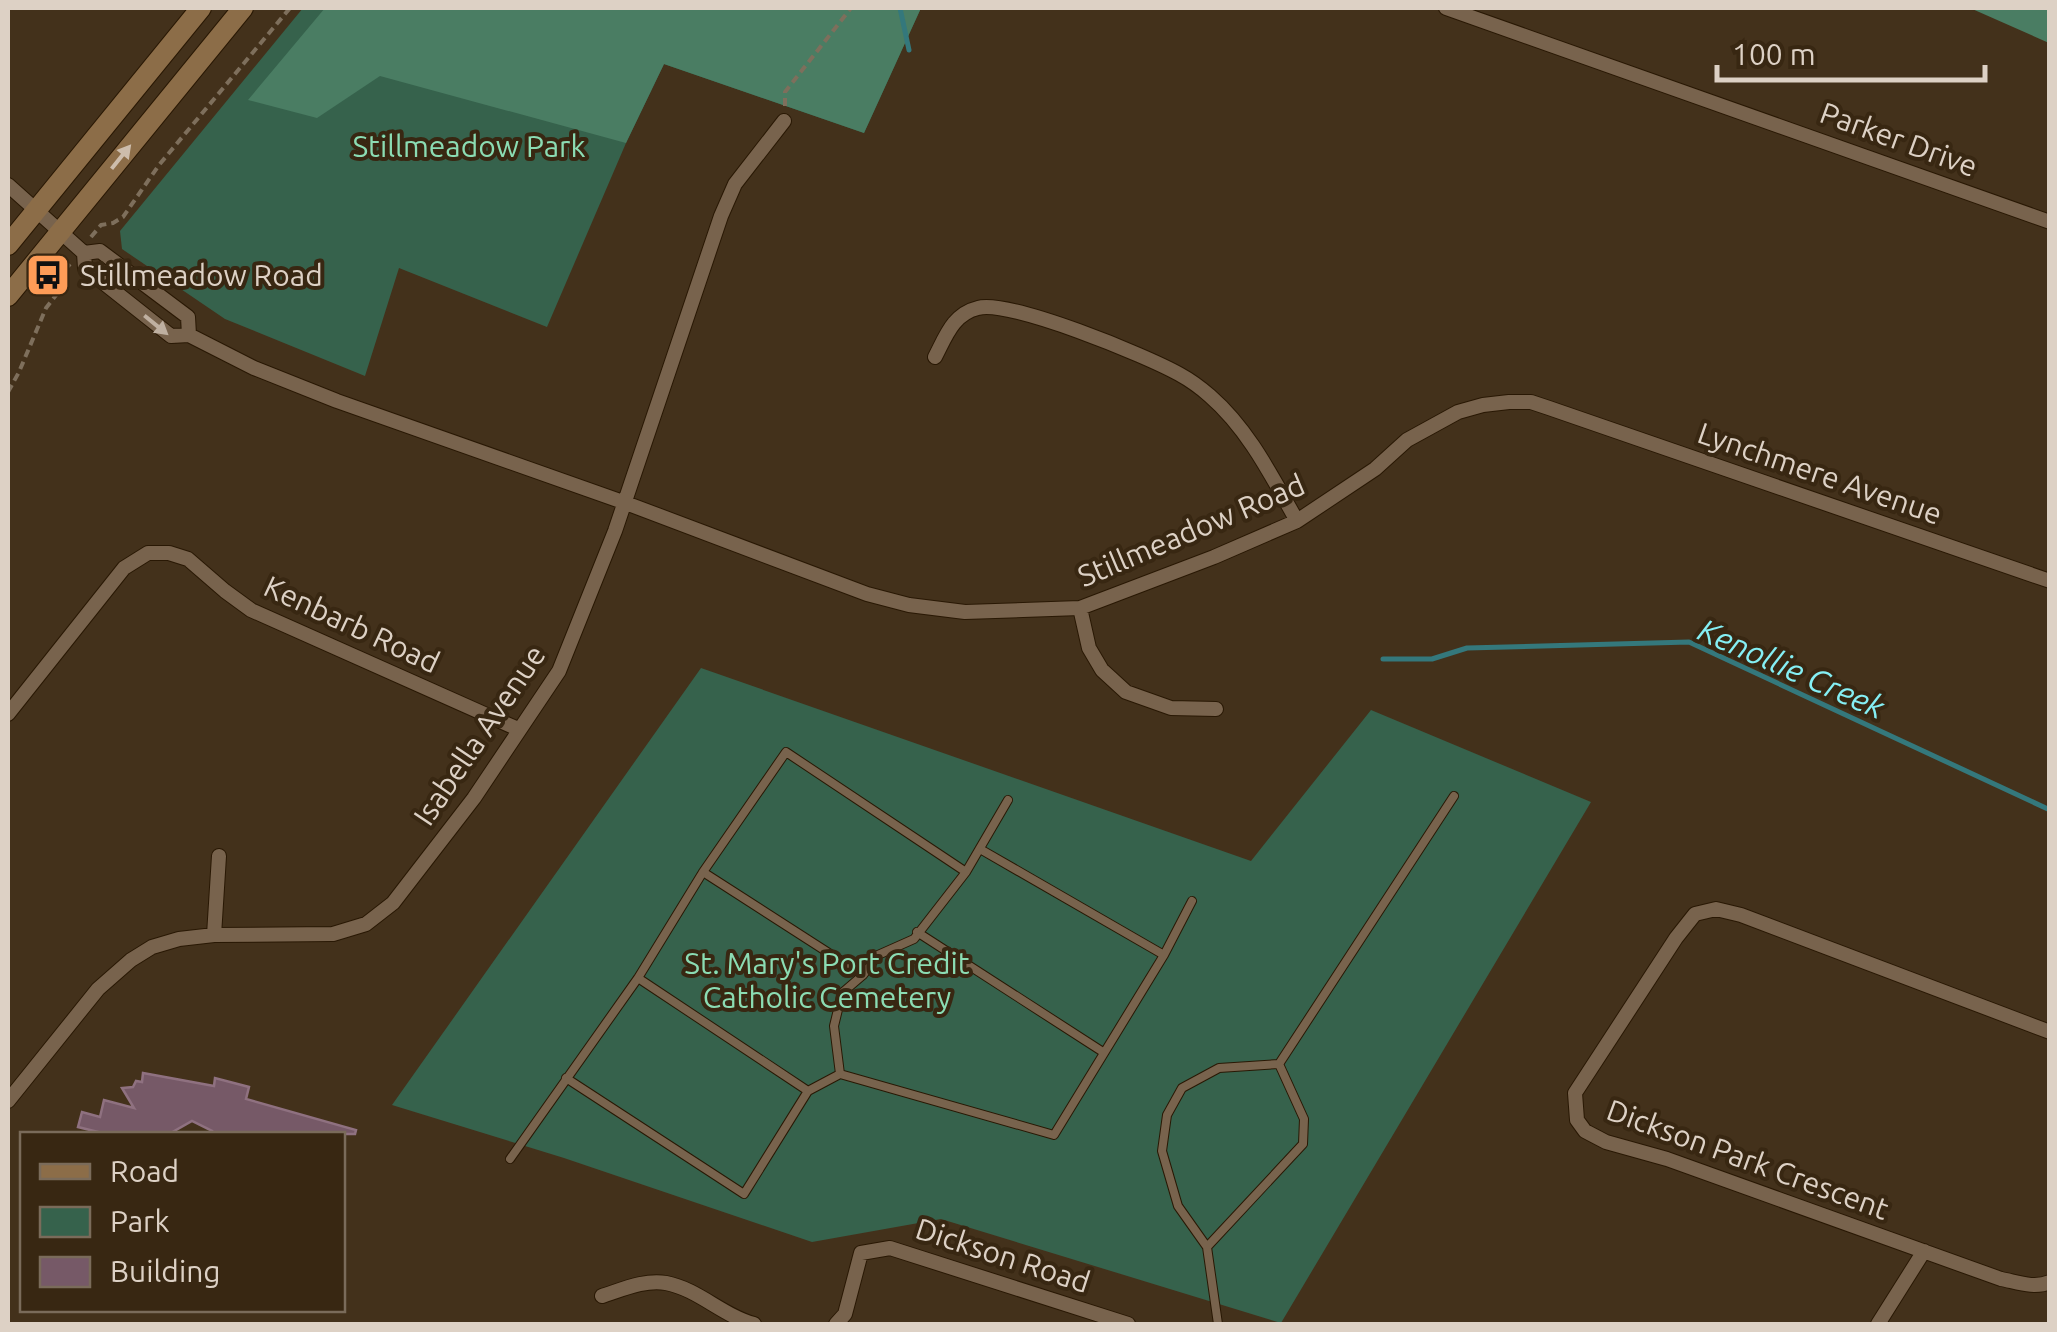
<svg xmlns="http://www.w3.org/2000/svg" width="2057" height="1332" font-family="Ubuntu,sans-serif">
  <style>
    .green { fill: #36624c }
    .forest { fill: #4a7d63 }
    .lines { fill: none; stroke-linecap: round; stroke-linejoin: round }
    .stream { stroke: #34787c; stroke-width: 5 }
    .building { fill: #765967; stroke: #8f7180; stroke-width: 2.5 }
    .service-casing { stroke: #291804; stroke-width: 10 }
    .minor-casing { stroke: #291804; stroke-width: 16 }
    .secondary-casing { stroke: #291804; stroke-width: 22 }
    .path { stroke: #7e6f5c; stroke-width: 4; stroke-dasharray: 8 5; stroke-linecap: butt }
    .service { stroke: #78634d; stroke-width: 8 }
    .minor { stroke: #78634d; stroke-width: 14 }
    .secondary { stroke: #8c6d48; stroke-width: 20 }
    .oneway { fill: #cdbdac }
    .oneway2 { fill: #bfb0a1 }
    .labels { text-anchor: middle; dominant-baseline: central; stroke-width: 8; stroke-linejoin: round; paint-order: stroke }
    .street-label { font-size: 30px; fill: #ddd1c5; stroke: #382712 }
    .park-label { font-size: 30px; fill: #8bdcb3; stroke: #382712 }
    .poi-label { font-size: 30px; fill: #ddd1c5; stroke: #382712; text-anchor: start }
    .water-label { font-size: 32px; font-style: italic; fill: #85eff4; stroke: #382712 }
  </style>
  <rect width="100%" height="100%" fill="#43311b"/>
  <path class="green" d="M 303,8 L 921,8 L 864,133 L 664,64 L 626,143 L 547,327 L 399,268 L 365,376 L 225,319 L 122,249 L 120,231 Z
    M 701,668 L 1251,861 L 1371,710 L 1591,802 L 1281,1323 L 941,1219 L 812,1242 L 564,1158 L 392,1105 Z"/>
  <path class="forest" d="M 325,8 L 921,8 L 864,133 L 664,64 L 626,143 L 380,76 L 317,118 L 248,100 Z
    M 1970,8 L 2049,8 L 2049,43 Z"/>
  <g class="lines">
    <path class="stream" d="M 900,8 L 909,50
      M 1383,659 L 1432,659 L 1467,648 L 1689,642 L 2050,810"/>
  </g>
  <path class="building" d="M 143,1073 L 214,1086 L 215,1078 L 249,1087 L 246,1099 L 356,1130 L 355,1134 L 211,1134 L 212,1131 L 192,1121 L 169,1134 L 106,1134 L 78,1127 L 82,1112 L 100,1117 L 104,1100 L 134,1108 L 122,1088 L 133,1087 L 136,1081 L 142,1082 Z"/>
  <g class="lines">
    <defs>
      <path id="service" d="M 1008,800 L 966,872 L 914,939 L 878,955 L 863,975 L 842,993 L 834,1026 L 840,1074 L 1054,1135 L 1164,955 L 1192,901
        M 980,849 L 1164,955
        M 703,872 L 863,975
        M 917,932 L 1103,1052
        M 638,978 L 808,1091
        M 566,1078 L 744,1194 L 808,1091 L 840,1074
        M 510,1159 L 638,978 L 703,872 L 786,752 L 966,872
        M 1207,1247 L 1303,1144 L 1304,1119 L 1279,1064
        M 1218,1324 L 1207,1247 L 1178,1206 L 1162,1151 L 1167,1115 L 1182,1088 L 1219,1068 L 1279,1064 L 1454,796"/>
      <path id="minor" d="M 1446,8 L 2050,222
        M 8,185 L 84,253 L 85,268 L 171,336 L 189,335 L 254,368 L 337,401 L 623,502 L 867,594 L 909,605 L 965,612 L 1080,608 L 1214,557 L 1297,521 L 1375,469 L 1407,440 L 1458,412 L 1483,405 L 1509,402 L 1531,402 L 1549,408 L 2050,581
        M 84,253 L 100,251 L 188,317 L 189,335
        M 935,357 C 946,336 953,314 978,308 C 1009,299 1147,356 1179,374 C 1190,380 1201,388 1210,396 C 1249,430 1272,477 1297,521
        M 1080,608 L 1089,648 L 1102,670 L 1126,692 L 1171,708 L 1216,709
        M 8,714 L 124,568 L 148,553 L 169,553 L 188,559 L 225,591 L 251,610 L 518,729
        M 214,935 L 219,856
        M 2050,1032 L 1741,915 L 1716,909 L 1695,914 L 1676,938 L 1575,1093 L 1577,1120 L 1585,1131 L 1606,1142 L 1667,1159 L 2001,1279 C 2017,1282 2034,1289 2050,1282
        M 8,1101 L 98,989 L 131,960 L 152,947 L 179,939 L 214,935 L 333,934 L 366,924 L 393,903 L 474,798 L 559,671 L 615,531 L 721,216 L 735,184 L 784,121
        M 602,1296 C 621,1290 645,1279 666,1283 C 698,1289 723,1316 754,1324
        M 836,1324 L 845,1314 L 861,1253 L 890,1248 L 1128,1324
        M 1878,1324 L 1924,1251"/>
      <path id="secondary" d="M 8,245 L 201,8
        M 8,296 L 243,8"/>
    </defs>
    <use href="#service" class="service-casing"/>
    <use href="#minor" class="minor-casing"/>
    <use href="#secondary" class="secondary-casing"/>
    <path class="path" d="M 785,106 L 785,92 L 851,8
      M 91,237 L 101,225 L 113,223 L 123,217 L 159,165 L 290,8
      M 8,392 L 19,372 L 46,308 L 67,281 L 64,271 L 70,264"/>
    <use href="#service" class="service"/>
    <use href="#minor" class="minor"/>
    <use href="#secondary" class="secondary"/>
  </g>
  <defs><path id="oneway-solid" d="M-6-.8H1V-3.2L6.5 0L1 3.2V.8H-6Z" transform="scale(2.5)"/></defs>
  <use class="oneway" href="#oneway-solid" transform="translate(121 157) rotate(-51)"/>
  <use class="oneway2" href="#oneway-solid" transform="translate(156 325) rotate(39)"/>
  <defs>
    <symbol id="bus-square" viewBox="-11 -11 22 22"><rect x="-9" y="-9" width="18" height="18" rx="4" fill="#fe9c57" stroke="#382712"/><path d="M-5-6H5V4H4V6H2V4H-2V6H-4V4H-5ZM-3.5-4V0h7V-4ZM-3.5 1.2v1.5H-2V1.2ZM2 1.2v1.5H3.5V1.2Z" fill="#111"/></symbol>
  </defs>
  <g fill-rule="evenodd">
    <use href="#bus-square" x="23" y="250" width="50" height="50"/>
  </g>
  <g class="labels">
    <g class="street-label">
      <text transform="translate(1899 139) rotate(20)">Parker Drive</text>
      <text transform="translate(1820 473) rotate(19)">Lynchmere Avenue</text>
      <text transform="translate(1191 530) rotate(-23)">Stillmeadow Road</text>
      <text transform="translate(352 624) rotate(25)">Kenbarb Road</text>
      <text transform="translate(479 735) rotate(-56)">Isabella Avenue</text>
      <text transform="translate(1748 1159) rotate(20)">Dickson Park Crescent</text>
      <text transform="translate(1003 1255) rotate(18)">Dickson Road</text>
    </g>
    <g class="park-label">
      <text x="469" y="146">Stillmeadow Park</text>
      <text x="827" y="963">St. Mary's Port Credit<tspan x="827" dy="34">Catholic Cemetery</tspan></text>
    </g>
    <g class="poi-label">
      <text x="80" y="275">Stillmeadow Road</text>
    </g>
    <g class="water-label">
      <text transform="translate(1792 668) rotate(24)">Kenollie Creek</text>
    </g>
  </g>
  <rect width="2057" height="1332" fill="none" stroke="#ddd1c5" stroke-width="20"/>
  <rect x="20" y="1132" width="325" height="180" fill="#382712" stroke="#7a6b5a" stroke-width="2.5"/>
  <rect x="40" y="1164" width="50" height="15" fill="#8c6d48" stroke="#7a6b5a" stroke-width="2.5"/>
  <text x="110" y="1182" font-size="30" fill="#ddd1c5">Road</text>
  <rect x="40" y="1207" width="50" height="30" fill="#36624c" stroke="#7a6b5a" stroke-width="2.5"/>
  <text x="110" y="1232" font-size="30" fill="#ddd1c5">Park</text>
  <rect x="40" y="1257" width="50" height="30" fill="#765967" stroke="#7a6b5a" stroke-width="2.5"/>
  <text x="110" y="1282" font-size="30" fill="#ddd1c5">Building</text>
  <path d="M1717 65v15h268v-15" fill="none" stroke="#ddd1c5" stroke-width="5"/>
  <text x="1732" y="65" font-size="30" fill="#ddd1c5" stroke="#382712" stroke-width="8" paint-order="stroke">100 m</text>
</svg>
